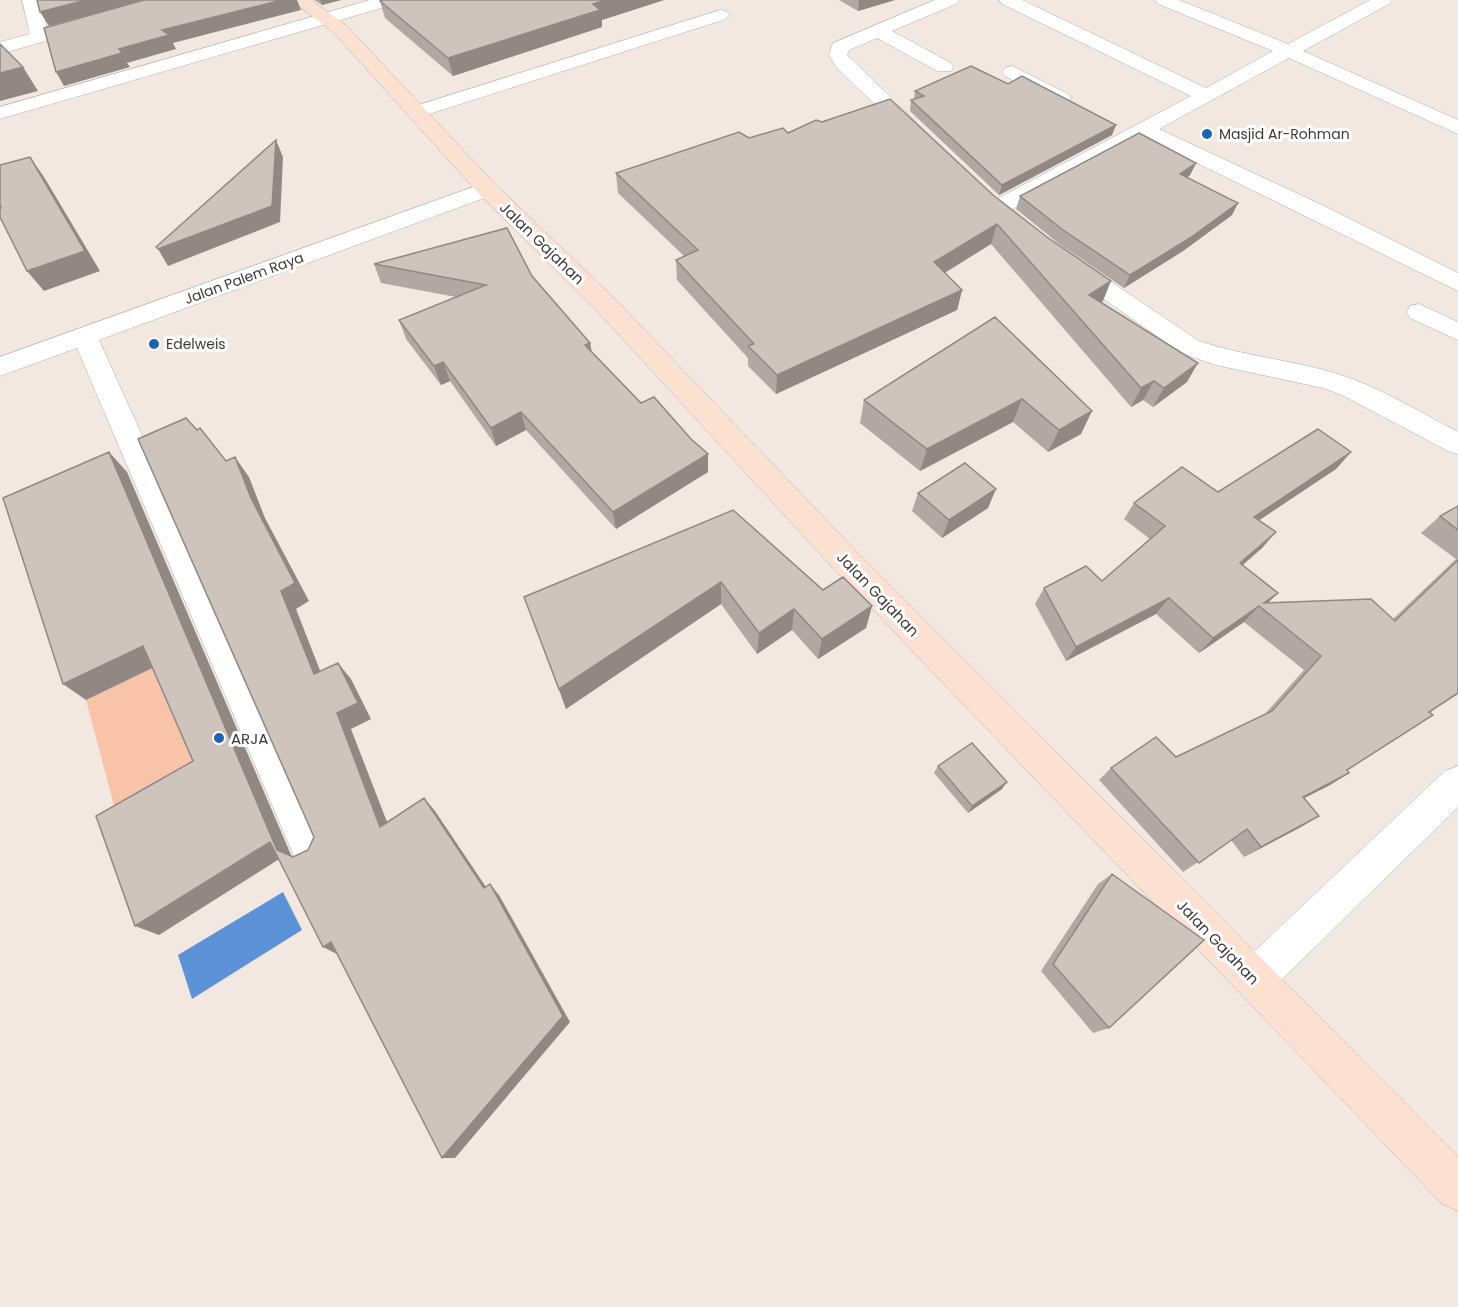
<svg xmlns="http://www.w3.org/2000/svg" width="1458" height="1307" font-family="Poppins,sans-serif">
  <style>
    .green { fill: #f8c3a8 }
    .water { fill: #5d92d8 }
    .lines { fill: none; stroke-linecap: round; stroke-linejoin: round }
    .street-casing { stroke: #b9aea8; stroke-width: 1 }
    .secondary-casing { stroke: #b9aea8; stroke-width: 1 }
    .street { fill: #fff; fill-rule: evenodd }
    .secondary { fill: #fce1d2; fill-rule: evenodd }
    .wall { fill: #b2a8a3 }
    .shaded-wall { fill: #918884 }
    .building { fill: #cfc3bd; stroke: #918884; stroke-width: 1.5 }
    .poi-dot { fill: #1e62b2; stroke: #fff; stroke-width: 2 }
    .labels { text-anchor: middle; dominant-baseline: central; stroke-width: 6; stroke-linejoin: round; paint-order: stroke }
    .far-poi-label { font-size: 14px; fill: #3e3a37; stroke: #fff; text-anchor: start }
    .far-street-label { font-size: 14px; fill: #3e3a37; stroke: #fff }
    .street-label { font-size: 15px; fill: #3e3a37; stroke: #fff }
    .poi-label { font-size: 15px; fill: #3e3a37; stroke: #fff; text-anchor: start }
  </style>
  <rect width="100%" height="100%" fill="#f3e7e1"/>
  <path class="green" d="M 163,663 L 213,776 L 120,828 L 86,700 Z"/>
  <path class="water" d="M 283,892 L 302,930 L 192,999 L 178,955 Z"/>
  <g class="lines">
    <defs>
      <path id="street" d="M 22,0 L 40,0 L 47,29 L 152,0 L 180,0 L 177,4 L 0,54 L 0,42 L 30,34 Z
        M 370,0 L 398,0 L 395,4 L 0,119 L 0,107 Z
        M 935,0 L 959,0 L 956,4 L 892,31 L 951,63 L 953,67 L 951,71 L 937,71 L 877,38 L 849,50 L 847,55 L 921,127 L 924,131 L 921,135 L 914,137 L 907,135 L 837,68 L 829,55 L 833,43 Z
        M 999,0 L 1022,0 L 1206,88 L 1273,51 L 1158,4 L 1155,0 L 1179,0 L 1288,44 L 1370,0 L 1392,0 L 1389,4 L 1303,51 L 1458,120 L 1458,134 L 1289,58 L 1159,129 L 1320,204 L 1458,273 L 1458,291 L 1144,137 L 1005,213 L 997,215 L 989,213 L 986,208 L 989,203 L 1191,96 L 1002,4 Z
        M 720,10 L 726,11 L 729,15 L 726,19 L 423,116 L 409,116 L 406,112 L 409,108 Z
        M 1012,66 L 1068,94 L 1071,98 L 1068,102 L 1054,102 L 1005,76 L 1002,72 L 1005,68 Z
        M 487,182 L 495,184 L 498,189 L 495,194 L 99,340 L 328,848 L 322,861 L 309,866 L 296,861 L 77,348 L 0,376 L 0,357 Z
        M 1072,259 L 1080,261 L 1199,341 C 1244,356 1292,360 1338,374 C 1380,387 1419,412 1458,432 L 1458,454 L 1448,451 L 1342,395 L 1323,388 L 1216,365 L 1181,353 L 1064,271 L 1060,266 L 1064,261 Z
        M 1419,304 L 1458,322 L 1458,340 L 1410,318 L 1407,312 L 1410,306 Z
        M 1458,766 L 1458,807 L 1268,993 L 1254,999 L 1240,993 L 1234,979 L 1240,965 L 1445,771 Z"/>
      <path id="secondary" d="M 291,0 L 311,0 L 346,25 L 495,184 L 615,299 L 854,549 L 1458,1156 L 1458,1211 L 1442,1204 L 832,567 L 597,311 L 479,194 L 334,33 Z"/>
    </defs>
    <use href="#street" class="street-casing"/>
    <use href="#secondary" class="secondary-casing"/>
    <use href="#street" class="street"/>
    <use href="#secondary" class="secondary"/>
  </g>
  <path class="wall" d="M 314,0 L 341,0 L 322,5 Z
    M 383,0 L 664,0 L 602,20 L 602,27 L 453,76 L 385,18 L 380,1 Z
    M 839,0 L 895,0 L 858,11 Z
    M 1008,84 L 1112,135 L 999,195 L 910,111 L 911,100 L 914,100 L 915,91 Z
    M 890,99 L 1103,301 L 1101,302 L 1187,382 L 1153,407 L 1143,400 L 1131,407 L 991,244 L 945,273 L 962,290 L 957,310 L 776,394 L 748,366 L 748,358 L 677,280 L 676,260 L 684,256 L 618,193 L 616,173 L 749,138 L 788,133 Z
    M 1196,163 L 1190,175 L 1187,178 L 1238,203 L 1232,215 L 1183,251 L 1124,288 L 1058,243 L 1016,209 L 1020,196 Z
    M 374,264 L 532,276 L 590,343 L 592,352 L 708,472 L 616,529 L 526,430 L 496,446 L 450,381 L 441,385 L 406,339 L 399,320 L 456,297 L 381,283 Z
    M 995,317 L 1081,434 L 1048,452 L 1013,422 L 920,471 L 860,423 L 864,400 Z
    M 1351,452 L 1336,469 L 1259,520 L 1276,532 L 1262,548 L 1243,565 L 1269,603 L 1393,619 L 1456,559 L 1421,533 L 1440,516 L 1458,506 L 1458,694 L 1429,712 L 1347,770 L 1349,773 L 1330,785 L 1304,798 L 1301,827 L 1244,857 L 1231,840 L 1183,872 L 1099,780 L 1111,768 L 1176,757 L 1264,715 L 1304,670 L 1244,622 L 1199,653 L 1156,614 L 1066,661 L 1035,604 L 1044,588 L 1102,581 L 1150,539 L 1124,519 L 1134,503 L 1218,492 Z
    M 918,493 L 988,508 L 942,538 L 912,511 Z
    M 733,510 L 823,590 L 872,606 L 866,628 L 818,659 L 792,630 L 757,654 L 721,604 L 566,709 L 524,597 Z
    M 938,766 L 1002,789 L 968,813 L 934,773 Z
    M 1112,874 L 1109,1028 L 1093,1033 L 1041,971 L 1098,884 Z"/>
  <path class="shaded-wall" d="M 86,0 L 144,0 L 49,26 L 40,12 Z
    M 282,0 L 297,0 L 301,10 L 173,43 L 176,49 L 127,63 L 130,67 L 64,86 L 56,72 L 162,30 Z
    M 320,0 L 341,0 L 322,5 Z
    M 606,0 L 664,0 L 602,20 L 602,27 L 453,76 L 448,58 L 593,4 Z
    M 859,0 L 895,0 L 858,11 Z
    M 23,67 L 38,91 L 0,101 L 0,73 Z
    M 1116,125 L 1112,135 L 999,195 L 1002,185 Z
    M 276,140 L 283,157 L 280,222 L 168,266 L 158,249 Z
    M 30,157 L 44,177 L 100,271 L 44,291 L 27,271 Z
    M 1196,163 L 1190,175 L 1174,187 L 1180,174 Z
    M 1238,203 L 1232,215 L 1183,251 L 1124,288 L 1130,275 Z
    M 997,224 L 991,244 L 929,282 L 934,262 Z
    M 1111,281 L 1103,301 L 1081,315 L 1089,295 Z
    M 962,290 L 957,310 L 776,394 L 777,375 Z
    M 590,343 L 593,362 L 585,345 Z
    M 443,362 L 450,381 L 441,385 L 434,366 Z
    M 1198,363 L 1187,382 L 1153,407 L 1164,388 Z
    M 1154,381 L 1143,400 L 1131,407 L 1141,388 Z
    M 1022,399 L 1013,422 L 920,471 L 927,449 Z
    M 1092,411 L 1081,434 L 1048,452 L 1059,430 Z
    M 521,412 L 526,430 L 496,446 L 491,428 Z
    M 109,452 L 127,472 L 294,862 L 284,856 L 159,935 L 135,926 L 270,842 Z
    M 1351,452 L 1336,469 L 1240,533 L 1254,517 Z
    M 708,454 L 708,472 L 616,529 L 613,512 Z
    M 235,457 L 249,477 L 265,518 L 309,601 L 296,609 L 328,691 L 314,674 L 281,591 L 251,498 Z
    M 996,489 L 988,508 L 942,538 L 949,520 Z
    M 1276,532 L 1262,548 L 1226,579 L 1240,563 Z
    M 721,582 L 721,604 L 566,709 L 559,689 Z
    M 1278,593 L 1262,609 L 1264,603 Z
    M 1169,598 L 1156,614 L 1066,661 L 1076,647 Z
    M 872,606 L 866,628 L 818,659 L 822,639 Z
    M 1259,606 L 1244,622 L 1199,653 L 1213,638 Z
    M 794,609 L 792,630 L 757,654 L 759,633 Z
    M 143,646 L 163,663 L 86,700 L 63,684 Z
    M 338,663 L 351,679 L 371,719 L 351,729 L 394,840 L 380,827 L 337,713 Z
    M 1349,773 L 1330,785 L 1285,808 L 1303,797 Z
    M 1007,782 L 1002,789 L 968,813 L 972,806 Z
    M 424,798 L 435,811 L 494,899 L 484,888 Z
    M 1319,816 L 1301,827 L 1244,857 L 1261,847 Z
    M 490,884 L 499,895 L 570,1022 L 455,1158 L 442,1158 Z
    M 331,942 L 339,955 L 323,947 Z"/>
  <path class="building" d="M 37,0 L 86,0 L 40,12 Z
    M 144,0 L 282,0 L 162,30 L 169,35 L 119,49 L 122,53 L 56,72 L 44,28 Z
    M 383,0 L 606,0 L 593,4 L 600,10 L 448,58 L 380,1 Z
    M 0,44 L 23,67 L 0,73 Z
    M 971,66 L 1008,84 L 1022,76 L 1116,125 L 1002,185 L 911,100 L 924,96 L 915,91 Z
    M 890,99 L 993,195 L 1047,237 L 1111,281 L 1089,295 L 1198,363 L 1164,388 L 1154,381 L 1141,388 L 997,224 L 934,262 L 962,290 L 777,375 L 748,346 L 754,344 L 676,260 L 698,250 L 616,173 L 739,132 L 749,138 L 783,128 L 788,133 L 816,120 L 822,122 Z
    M 1139,133 L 1196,163 L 1180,174 L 1238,203 L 1190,238 L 1130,275 L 1063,230 L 1020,196 Z
    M 276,140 L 272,206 L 158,249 L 156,247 Z
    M 30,157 L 85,251 L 27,271 L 0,217 L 0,209 L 1,208 L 0,204 L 0,165 Z
    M 507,228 L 532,276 L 590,343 L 585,345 L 641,403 L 654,397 L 691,439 L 708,454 L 613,512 L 521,412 L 491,428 L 443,362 L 434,366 L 399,320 L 486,285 L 374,264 Z
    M 995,317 L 1092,411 L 1059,430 L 1022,399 L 927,449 L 864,400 Z
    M 186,418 L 197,430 L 200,428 L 226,461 L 235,457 L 251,498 L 295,583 L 281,591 L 314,674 L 338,663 L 358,703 L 337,713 L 380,827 L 424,798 L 484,888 L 490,884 L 563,1016 L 442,1158 L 331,942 L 323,947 L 270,842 L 135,926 L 96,816 L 193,761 L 143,646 L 63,684 L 3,498 L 109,452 L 277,850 L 293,857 L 308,850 L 314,837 L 138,439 Z
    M 1318,429 L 1351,452 L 1254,517 L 1276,532 L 1240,563 L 1278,593 L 1264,603 L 1371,599 L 1395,621 L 1458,560 L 1458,693 L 1429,712 L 1433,715 L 1347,770 L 1349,773 L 1303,797 L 1319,816 L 1261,847 L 1247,829 L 1199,863 L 1111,768 L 1156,737 L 1176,757 L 1272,711 L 1321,656 L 1259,606 L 1213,638 L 1169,598 L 1076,647 L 1044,588 L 1086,566 L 1102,581 L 1165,526 L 1134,503 L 1182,467 L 1218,492 Z
    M 965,463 L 996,489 L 949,520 L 918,493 Z
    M 1458,506 L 1458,530 L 1440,516 Z
    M 733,510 L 823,590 L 843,577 L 872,606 L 822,639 L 794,609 L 759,633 L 721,582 L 559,689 L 524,597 Z
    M 972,743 L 1007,782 L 972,806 L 938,766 Z
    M 1112,874 L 1204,940 L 1109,1028 L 1053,964 Z"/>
  <g class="poi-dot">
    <circle cx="1207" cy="134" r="6"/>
    <circle cx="154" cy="344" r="6"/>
    <circle cx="219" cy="738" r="6"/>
  </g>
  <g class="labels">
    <g class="far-poi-label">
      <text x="1219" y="134">Masjid Ar-Rohman</text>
      <text x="166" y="344">Edelweis</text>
    </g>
    <g class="far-street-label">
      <text transform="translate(244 278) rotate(-20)">Jalan Palem Raya</text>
    </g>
    <g class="street-label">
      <text transform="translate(542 243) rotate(44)">Jalan Gajahan</text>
      <text transform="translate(878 594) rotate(46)">Jalan Gajahan</text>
      <text transform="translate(1218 942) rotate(46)">Jalan Gajahan</text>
    </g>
    <g class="poi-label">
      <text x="231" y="738">ARJA</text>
    </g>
  </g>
</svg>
